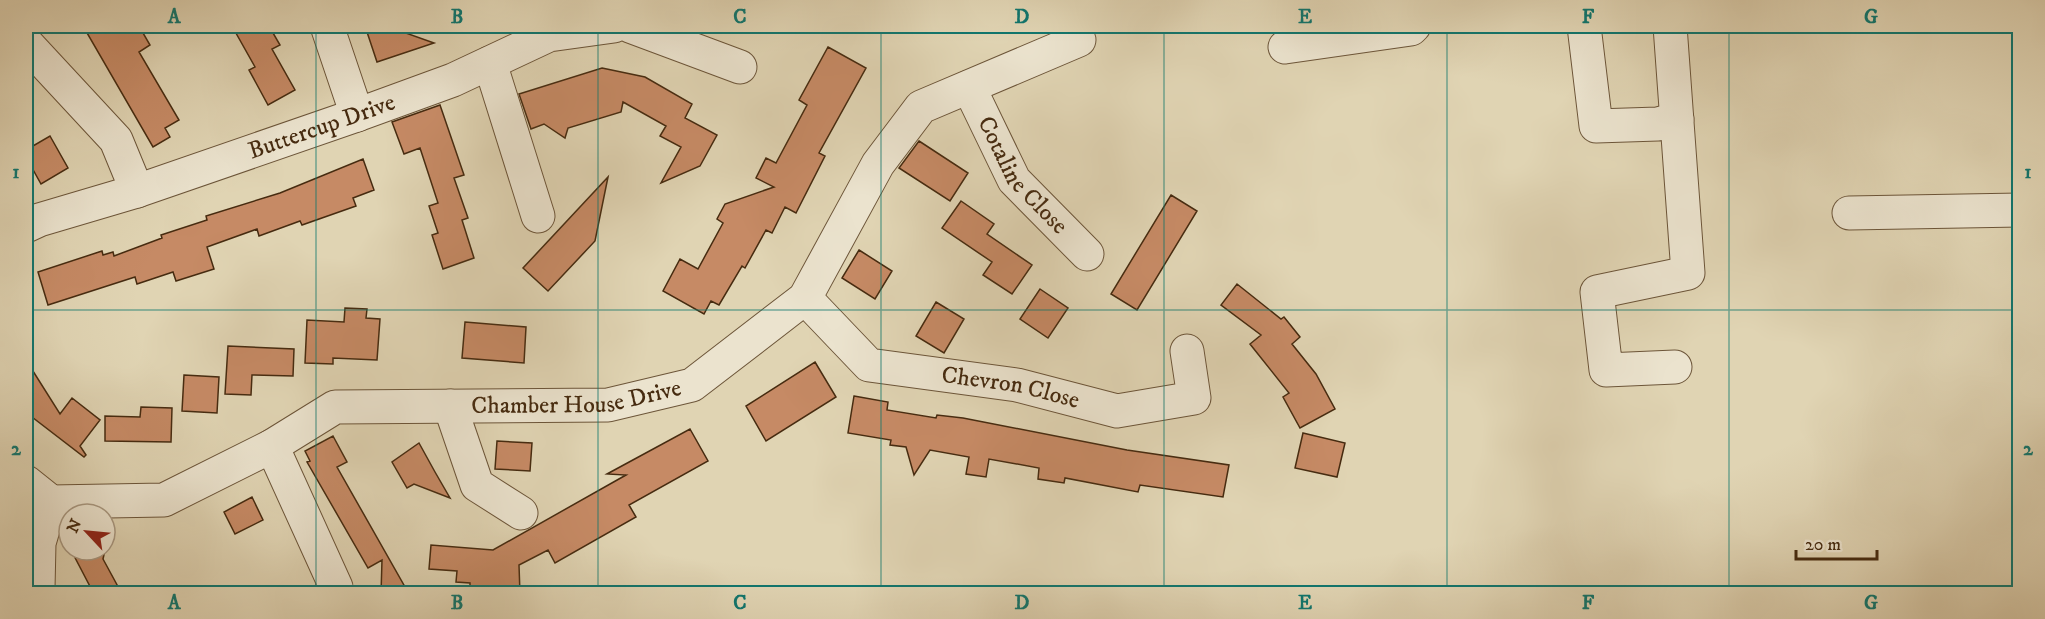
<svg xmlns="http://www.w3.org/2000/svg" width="2045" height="619" font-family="'IM FELL DW Pica',serif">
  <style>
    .building { fill: #c68a65; stroke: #462b10; stroke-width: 1.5 }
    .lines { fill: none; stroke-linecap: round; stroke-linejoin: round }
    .minor-casing { stroke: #6c5539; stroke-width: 35 }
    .minor { stroke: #ebe3ce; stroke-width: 33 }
    .grid { fill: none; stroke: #0f766e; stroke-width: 1.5; stroke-opacity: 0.55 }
    .labels { text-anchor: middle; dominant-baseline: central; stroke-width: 4.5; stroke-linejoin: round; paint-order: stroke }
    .street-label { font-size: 24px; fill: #462b10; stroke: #ebe3ce }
    .neatline { fill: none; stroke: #0f766e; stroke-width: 2 }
    .grid-label { font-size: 20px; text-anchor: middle; font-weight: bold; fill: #0f766e }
  </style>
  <rect width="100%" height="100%" fill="#e0d4b3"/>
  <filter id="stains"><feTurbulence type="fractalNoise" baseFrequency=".00333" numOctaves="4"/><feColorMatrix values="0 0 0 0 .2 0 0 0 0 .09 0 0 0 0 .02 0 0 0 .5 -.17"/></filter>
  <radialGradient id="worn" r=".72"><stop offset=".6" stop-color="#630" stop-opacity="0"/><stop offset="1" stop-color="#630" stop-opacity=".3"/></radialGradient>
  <path class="building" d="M 83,26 L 139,26 L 150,45 L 139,52 L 179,120 L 165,128 L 170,137 L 153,147 Z
    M 232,26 L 269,26 L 280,45 L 272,49 L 295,90 L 268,105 L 249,70 L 255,67 Z
    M 378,26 L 398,26 L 400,31 L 434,43 L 377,62 L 366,29 Z
    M 828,47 L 866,68 L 819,153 L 825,156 L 796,213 L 785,207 L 772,233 L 766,230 L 745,268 L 742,266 L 719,305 L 711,301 L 704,314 L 663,291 L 680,259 L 698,269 L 723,223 L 717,219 L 725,204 L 774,187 L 756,178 L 766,158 L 776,163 L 807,105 L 799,100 Z
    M 602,68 L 645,77 L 692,104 L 685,118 L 717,135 L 700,166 L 661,183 L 681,147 L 660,136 L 666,126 L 623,102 L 621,112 L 568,128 L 565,138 L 544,124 L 531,129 L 519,94 Z
    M 440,105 L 464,175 L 454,178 L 468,218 L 462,220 L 474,258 L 443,269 L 432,235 L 438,233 L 429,206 L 438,203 L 420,148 L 404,154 L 392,122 Z
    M 50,136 L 68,168 L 41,184 L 26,157 L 26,150 Z
    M 919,141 L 968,173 L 950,201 L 899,168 Z
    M 363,159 L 374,190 L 353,198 L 356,206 L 302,225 L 300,221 L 259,236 L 257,229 L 207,247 L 214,269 L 176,281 L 173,272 L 137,284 L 135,277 L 48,305 L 38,272 L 102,251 L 103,255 L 113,252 L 114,256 L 162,238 L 161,235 L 207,220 L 206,216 L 280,193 Z
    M 608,177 L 595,241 L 548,291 L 523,268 Z
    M 1171,195 L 1197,211 L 1137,310 L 1111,294 Z
    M 961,201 L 994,224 L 987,234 L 1032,265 L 1012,294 L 983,275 L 992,262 L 942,228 Z
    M 859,250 L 892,271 L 875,299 L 842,278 Z
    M 1237,284 L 1281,319 L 1284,317 L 1300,337 L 1292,344 L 1316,374 L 1335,409 L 1300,428 L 1283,397 L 1289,393 L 1250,344 L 1261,335 L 1221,305 Z
    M 1040,289 L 1068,308 L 1048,338 L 1020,319 Z
    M 936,302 L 964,319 L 944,353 L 916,336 Z
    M 345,308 L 367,309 L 366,318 L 380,319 L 377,360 L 333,358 L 333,364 L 305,363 L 307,320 L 344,322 Z
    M 465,322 L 526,327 L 524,363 L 462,358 Z
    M 228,346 L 294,349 L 293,376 L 252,375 L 251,395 L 225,394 Z
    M 26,360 L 60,414 L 72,398 L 100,420 L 80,446 L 86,455 L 84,457 L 32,417 L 26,407 Z
    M 815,362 L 836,397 L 766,441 L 746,406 Z
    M 184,375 L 219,377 L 217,413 L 182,411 Z
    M 854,396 L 888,402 L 887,410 L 936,418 L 937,415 L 963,418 L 1127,450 L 1229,465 L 1223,497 L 1140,485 L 1138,492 L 1065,478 L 1064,483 L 1038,479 L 1039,468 L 989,459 L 986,477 L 966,474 L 969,457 L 930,450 L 914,475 L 906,447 L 890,445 L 891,440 L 848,433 Z
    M 141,407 L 172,408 L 171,442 L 105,441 L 105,416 L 140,417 Z
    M 690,429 L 708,461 L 629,505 L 636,517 L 555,563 L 548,550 L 519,565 L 520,594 L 470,594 L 470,583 L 456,582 L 457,571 L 429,569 L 431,545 L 493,550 L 626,475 L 607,474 Z
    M 1303,433 L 1345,443 L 1337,477 L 1295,468 Z
    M 333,436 L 347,462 L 337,467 L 409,594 L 381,594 L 382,560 L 368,568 L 307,462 L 310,461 L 305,451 Z
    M 497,441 L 532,443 L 530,471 L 495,469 Z
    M 419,443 L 435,472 L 450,498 L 414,484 L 407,488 L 392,462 Z
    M 252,497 L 263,520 L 235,534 L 224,512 Z
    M 111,520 L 105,548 L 105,523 Z
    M 71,550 L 105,550 L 103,559 L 122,594 L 94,594 Z"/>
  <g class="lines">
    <defs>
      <g id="minor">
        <path d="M 327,26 L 357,115"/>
        <path d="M 630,26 L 740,67"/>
        <path d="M 1584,26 L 1596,126 L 1658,124 L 1677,119"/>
        <path d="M 1670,26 L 1688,273 L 1597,292 L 1606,370 L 1675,367"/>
        <path d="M 26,43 L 116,140 L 137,191"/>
        <path d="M 1285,47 L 1411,29 L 1414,26"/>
        <path d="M 490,63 L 538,216"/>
        <path id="s1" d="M 969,87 L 1014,180 L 1087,254"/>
        <path d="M 1849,213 L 2020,210"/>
        <path id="s2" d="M 26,226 L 39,220 L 137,191 L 357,115 L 453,80 L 549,35 L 614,26"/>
        <path id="s3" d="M 805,298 L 869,365 L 1017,385 L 1117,411 L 1194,398 L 1187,351"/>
        <path d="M 450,406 L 477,485 L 521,513"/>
        <path d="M 272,446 L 336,587 L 330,594"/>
        <path id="s4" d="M 26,482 L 51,502 L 164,500 L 272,446 L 335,407 L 608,405 L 692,385 L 805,298 L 878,164 L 921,107 L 1079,40"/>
        <path d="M 40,594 L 38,589 L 39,543 L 51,502"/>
      </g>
    </defs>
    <use href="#minor" class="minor-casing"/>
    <use href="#minor" class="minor"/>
  </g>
  <path class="grid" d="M 316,26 L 316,594M 598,26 L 598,594M 881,26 L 881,594M 1164,26 L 1164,594M 1447,26 L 1447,594M 1729,26 L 1729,594M 26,310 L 2020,310"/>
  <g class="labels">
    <g class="street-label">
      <text stroke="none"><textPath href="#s2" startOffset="312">Buttercup Drive</textPath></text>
      <text stroke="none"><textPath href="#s1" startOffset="104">Cotaline Close</textPath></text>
      <text stroke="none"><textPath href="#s3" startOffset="236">Chevron Close</textPath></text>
      <text stroke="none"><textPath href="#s4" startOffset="582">Chamber House Drive</textPath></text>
    </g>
  </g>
  <rect width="2045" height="619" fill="none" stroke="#e0d4b3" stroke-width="66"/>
  <g transform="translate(87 532) rotate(296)"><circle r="28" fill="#ebe3ce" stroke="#a99982" stroke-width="1.5"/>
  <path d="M0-4.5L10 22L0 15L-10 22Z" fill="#8f2418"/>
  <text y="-9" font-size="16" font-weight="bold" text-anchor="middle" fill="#462b10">N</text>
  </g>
  <path d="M1796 550v9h81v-9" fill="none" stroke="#462b10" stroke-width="3"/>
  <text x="1805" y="550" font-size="18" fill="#462b10" stroke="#ebe3ce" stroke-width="4.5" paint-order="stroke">20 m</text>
  <rect x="33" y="33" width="1979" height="553" class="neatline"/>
  <g class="grid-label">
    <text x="174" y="23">A</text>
    <text x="457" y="23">B</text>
    <text x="740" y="23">C</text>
    <text x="1022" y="23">D</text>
    <text x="1305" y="23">E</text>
    <text x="1588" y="23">F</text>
    <text x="1871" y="23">G</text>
    <text x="16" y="178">1</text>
    <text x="2028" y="178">1</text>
    <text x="16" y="455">2</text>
    <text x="2028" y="455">2</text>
    <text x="174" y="609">A</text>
    <text x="457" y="609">B</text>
    <text x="740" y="609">C</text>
    <text x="1022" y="609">D</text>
    <text x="1305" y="609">E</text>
    <text x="1588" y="609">F</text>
    <text x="1871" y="609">G</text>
  </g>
  <rect width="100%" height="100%" filter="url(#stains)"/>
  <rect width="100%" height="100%" fill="url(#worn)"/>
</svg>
